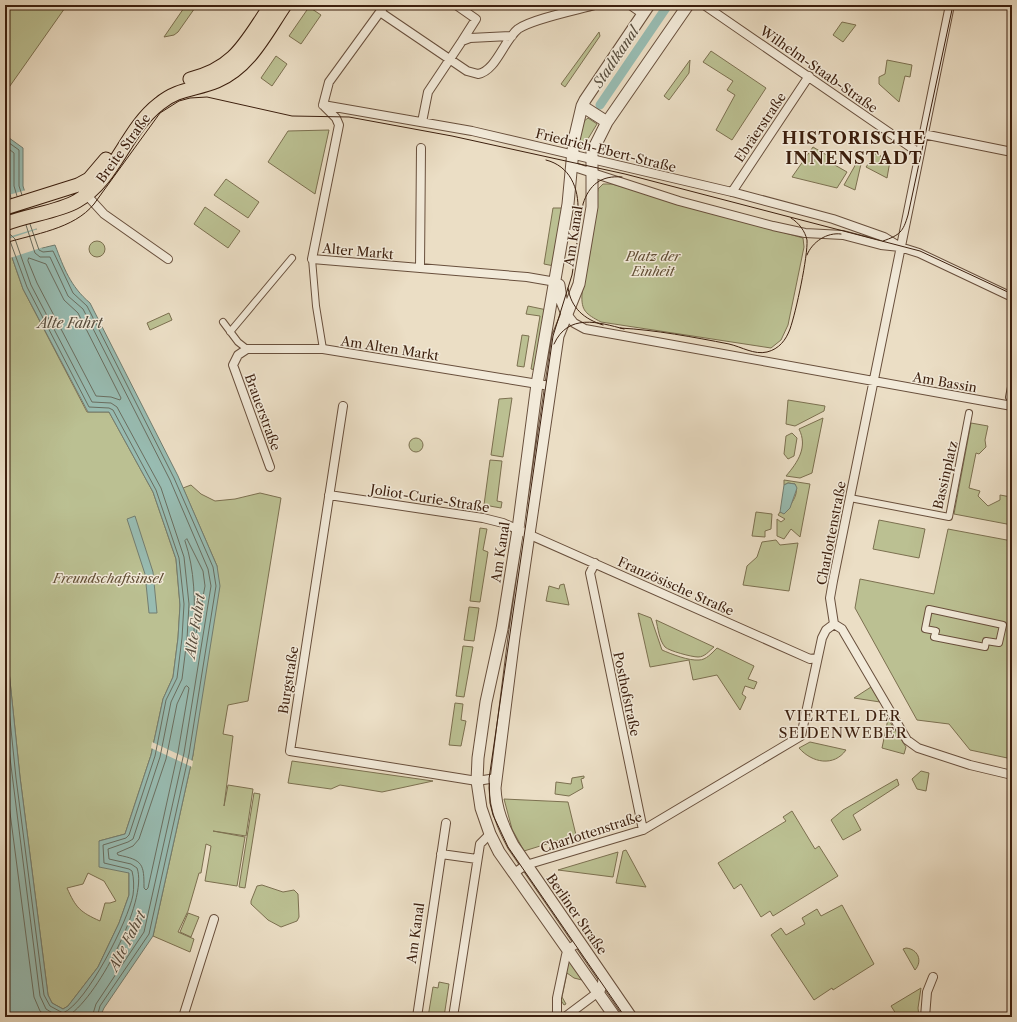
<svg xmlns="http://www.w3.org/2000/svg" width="1017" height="1022" font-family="'Libre Caslon Text',serif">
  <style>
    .green { fill: #bbc092; stroke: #7c7050; fill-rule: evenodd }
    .water { fill: #98bcb2; stroke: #737d70 }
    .pier { fill: #ebdec5 }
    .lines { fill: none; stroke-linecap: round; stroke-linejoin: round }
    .shore { stroke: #6a6e60; stroke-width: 1 }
    .canal { stroke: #98bcb2; stroke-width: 9 }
    .pedestrian-casing { stroke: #684f3c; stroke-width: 8 }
    .minor-casing { stroke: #684f3c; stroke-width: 10 }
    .tertiary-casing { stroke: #684f3c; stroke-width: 13 }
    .primary-casing { stroke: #3c1f0e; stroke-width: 15 }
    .pedestrian { stroke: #f2ead9; stroke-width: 6 }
    .minor { stroke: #f2ead9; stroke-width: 8 }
    .tertiary { stroke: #f2ead9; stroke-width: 11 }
    .primary { stroke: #ebdec5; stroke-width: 13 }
    .tram { stroke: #3c1f0e; stroke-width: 1 }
    .labels { text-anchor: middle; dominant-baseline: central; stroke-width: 3; stroke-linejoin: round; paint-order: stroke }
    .street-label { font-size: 13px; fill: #3c1f0e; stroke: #f2ead9 }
    .park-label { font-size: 13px; font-style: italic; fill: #624f36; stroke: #f2ead9 }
    .water-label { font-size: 14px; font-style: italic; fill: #584e3f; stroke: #f2ead9 }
    .quarter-label { font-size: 15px; letter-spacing: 1px; fill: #3c1f0e; stroke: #f2ead9 }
    .district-label { font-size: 17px; font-weight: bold; letter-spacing: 1px; fill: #3c1f0e; stroke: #f2ead9 }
  </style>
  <rect width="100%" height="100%" fill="#ebdec5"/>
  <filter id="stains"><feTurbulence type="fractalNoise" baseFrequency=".005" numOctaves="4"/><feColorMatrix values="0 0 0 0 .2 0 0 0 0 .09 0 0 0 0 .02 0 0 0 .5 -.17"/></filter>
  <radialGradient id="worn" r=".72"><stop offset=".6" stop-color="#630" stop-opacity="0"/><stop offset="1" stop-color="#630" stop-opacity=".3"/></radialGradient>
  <path class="green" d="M 5,5 L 67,5 L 5,93 Z
    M 186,5 L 197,5 L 178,32 L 174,35 L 164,37 Z
    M 309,7 L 321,15 L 301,44 L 289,36 Z
    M 842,22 L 856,25 L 843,42 L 833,35 Z
    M 599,32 L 600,36 L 565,87 L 561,84 Z
    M 711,51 L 766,88 L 732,140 L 716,130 L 735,95 L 727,90 L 733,81 L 703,62 Z
    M 276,56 L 287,64 L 272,86 L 261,78 Z
    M 690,60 L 689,73 L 669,100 L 664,96 Z
    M 887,60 L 912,65 L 910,77 L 905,76 L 899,102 L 879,84 L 879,77 L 885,74 Z
    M 588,118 L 597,124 L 583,147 L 578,145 L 584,121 Z
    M 329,130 L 315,194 L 268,162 L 288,131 Z
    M 813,147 L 835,160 L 833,164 L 847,172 L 837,188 L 792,177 Z
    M 877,152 L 884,160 L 885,158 L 890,161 L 887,178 L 866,167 Z
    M 857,162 L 861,164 L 855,190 L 844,185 Z
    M 226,179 L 259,202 L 248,218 L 214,195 Z
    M 603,184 L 612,184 L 803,238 L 804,247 L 788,325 L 781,340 L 771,348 L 601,322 C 586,314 581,311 582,294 L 598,189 Z
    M 205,207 L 240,231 L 228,248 L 194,224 Z
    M 553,208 L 563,208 L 554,266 L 544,264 Z
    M 5,237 L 23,289 L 87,412 L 109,412 L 153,492 L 176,559 L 180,605 L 178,638 L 173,677 L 163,699 L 151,755 L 125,834 L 99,841 L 129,873 L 129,895 L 119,923 L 98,967 L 68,1006 L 63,1009 L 52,1003 L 48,995 L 20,777 L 5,633 ZM 88,873 L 104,881 L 116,901 L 110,903 L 105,903 L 100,921 C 80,912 76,908 67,888 L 83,884 Z
    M89 249a8 8 0 1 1 16 0a8 8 0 1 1-16 0Z
    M 528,306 L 547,310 L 536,370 L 531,369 L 540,316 L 526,314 Z
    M 169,313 L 172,320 L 150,330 L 147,323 Z
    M 522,335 L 529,336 L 524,367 L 517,366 Z
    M 512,398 L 503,457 L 491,455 L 499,399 Z
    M 788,400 L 825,406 L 824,411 L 795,426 L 786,424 Z
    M 823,418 L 812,473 L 800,478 L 786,476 C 798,462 808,447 799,429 Z
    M 971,423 L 988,426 L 985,440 L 986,447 L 979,454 L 976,453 L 969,488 L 980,491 L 978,496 L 988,506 L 1000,500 L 1000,495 L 1011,497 L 1012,493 L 1012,525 L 954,514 Z
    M 792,433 L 797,438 L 794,456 L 788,459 L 784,454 L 786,436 Z
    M409 445a7 7 0 1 1 14 0a7 7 0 1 1-14 0Z
    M 490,460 L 502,461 L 497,501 L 502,502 L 501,508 L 484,505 Z
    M 784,480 L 810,484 L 800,537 L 791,529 L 784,539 L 777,536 L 777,519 L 781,522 L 785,519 L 778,515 L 780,512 L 784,513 C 790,505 800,495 795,484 L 788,483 L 784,485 Z
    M 191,485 L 201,494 L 215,501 L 235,499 L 260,493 L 281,498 L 248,701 L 228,705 L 223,734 L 233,736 L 224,806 L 228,785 L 253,789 L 246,836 L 213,831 L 245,837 L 237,886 L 205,881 L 211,846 L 206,844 L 201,873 L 199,873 L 188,911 L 178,932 L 194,939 L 190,952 L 153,936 L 193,755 L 217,566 L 183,488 Z
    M 756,512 L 772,514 L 771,529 L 765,531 L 765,537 L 752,536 Z
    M 879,520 L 925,529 L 919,558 L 873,549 Z
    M 480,528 L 487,529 L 483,550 L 488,552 L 480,602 L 470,601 Z
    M 948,529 L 1012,541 L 1012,759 L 970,750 L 949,724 L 917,720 L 855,608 L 860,579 L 934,594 Z
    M 776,540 L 780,545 L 798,543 L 789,591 L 743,585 L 747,566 L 757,557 L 762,542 Z
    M 564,584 L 569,605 L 546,601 L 549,586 L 559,589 L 560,585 Z
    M 469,607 L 479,608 L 474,641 L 464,640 Z
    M 638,613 L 651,618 L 662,650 C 671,654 689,661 699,660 C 706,660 712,653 717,648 L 754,666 L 748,679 L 757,682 L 754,689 L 745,686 L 742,694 L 746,697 L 740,710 L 717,675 L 693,680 L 689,660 L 650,667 Z
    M 656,620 L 714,647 C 709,651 705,657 698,657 C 692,657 669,651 665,647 C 659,640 658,628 656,620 Z
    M 463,646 L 473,647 L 464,697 L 456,696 Z
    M 871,687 L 880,702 L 854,698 Z
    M 455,703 L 463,704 L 461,720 L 466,721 L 461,746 L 449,745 Z
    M 888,719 L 906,747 L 904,754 L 882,748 Z
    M 810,742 L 846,750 C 834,767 812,763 799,748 Z
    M 292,761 L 433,781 L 382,792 L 340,785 L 331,789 L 288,783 Z
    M 921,771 L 929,773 L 926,791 L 917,789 L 912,779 Z
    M 584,776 L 584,778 L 581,779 L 583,788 L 569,796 L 555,794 L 556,782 L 571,784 L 572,778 Z
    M 897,779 L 899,785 L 853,815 L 861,830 L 843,840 L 831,820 L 843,810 Z
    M 254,793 L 260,794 L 245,888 L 239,887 Z
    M 504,799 L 568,802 L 576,835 L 524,851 L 512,829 Z
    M 792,811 L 815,849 L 819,846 L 838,876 L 773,916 L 770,911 L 761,917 L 741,884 L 734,889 L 718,863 L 786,821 L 783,817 Z
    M 626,850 L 646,887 L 616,883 L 623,851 Z
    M 618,852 L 613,877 L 558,870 Z
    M 262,885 L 283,892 L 294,890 L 298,894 L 299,917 L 297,921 L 281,927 L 268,920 L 251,904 L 251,901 L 257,886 Z
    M 842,905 L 874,964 L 833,990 L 832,988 L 814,1000 L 771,935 L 781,928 L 786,935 L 805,924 L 802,918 L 817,909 L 821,916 Z
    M 188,913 L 199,917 L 191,937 L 180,932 Z
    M 906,948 C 918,949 923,961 915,970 L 903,949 Z
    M 569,960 L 582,980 L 574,978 L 567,973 L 562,997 L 566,1004 L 564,1005 L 560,999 Z
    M 439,982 L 449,984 L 444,1017 L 428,1017 L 433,987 L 438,988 Z
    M 921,988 L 918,1008 L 919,1017 L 898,1017 L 891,1006 Z"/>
  <path class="water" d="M 5,135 L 23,148 L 23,186 L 42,248 L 55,245 C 64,268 70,286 90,303 L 178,476 L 217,566 L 220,586 L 193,755 L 153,936 L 104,1008 L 100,1017 L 5,1017 L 5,633 L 20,777 L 48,995 L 52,1003 L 63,1009 L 68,1006 L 98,967 L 119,923 L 129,895 L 129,873 L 99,867 L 99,841 L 125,834 L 151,755 L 163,699 L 173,677 L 178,638 L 180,605 L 176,559 L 153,492 L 109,412 L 88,412 L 23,289 L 5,237 Z
    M 788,483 L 795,484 L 797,488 L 790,508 L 784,514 L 780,512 L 784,485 Z
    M 135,516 L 153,572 L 157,613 L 149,613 L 145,574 L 127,519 Z"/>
  <path class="pier" d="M 26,190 L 38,228 L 5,238 L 5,196 Z
    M 38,229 L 43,246 L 56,243 L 10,258 L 5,240 Z
    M 152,742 L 193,761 L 192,767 L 151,748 Z"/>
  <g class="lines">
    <path class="shore" d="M 5,140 L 19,150 L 19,186 L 22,195
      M 5,146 L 14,153 L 14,186 L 17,196
      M 5,153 L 8,156 L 8,187 L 11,198
      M 30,224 L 39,250 L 43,252 L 53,251 L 73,293 L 87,306 L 174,478 L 213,567 L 216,586 L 189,754 L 149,934 L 100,1006 L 97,1017
      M 26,225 L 35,253 L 40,257 L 50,257 L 68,296 L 83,309 L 170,480 L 208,569 L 211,586 L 184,753 L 144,932 L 96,1004 L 92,1017
      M 5,233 L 11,235 L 15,239 L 31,285 L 92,402 L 111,403 L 117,407 L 161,488 L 184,557 L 189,604 L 187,639 L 182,679 L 171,702 L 160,757 L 133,839 L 128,842 L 108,849 L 109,859 L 131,864 L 137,868 C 149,900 95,1003 66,1017
      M 5,238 L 10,241 L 27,287 L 89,407 L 109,408 L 113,410 L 156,490 L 179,558 L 184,604 L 182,638 L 177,678 L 166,700 L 155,756 L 129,835 L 126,838 L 103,845 L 104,863 L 129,869 L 132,871 C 134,878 134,888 133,895 C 128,921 87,1003 63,1013 L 50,1006 L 44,995 L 16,778 L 5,671
      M 29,258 L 46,264 L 64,300 L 78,313 L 121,398 L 120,400 L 111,397 L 96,396 L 37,283 L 28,261 Z
      M 187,539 L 203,571 L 205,586 L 196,634 L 194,632 C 195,602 195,570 185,541 Z
      M 187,686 L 189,688 L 178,752 L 148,888 L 146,890 L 144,888 C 144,864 143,860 118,855 L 117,853 L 133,846 L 139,839 L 166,759 L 177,704 L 185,687 Z
      M 5,718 L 40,996 L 46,1009 L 59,1017
      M 5,774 L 34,997 L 40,1011 L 47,1017
      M 141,913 L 142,915 L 139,930 L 130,939 L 129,937 L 138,914 Z"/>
    <path class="canal" d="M 600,105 L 668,5"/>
    <defs>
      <path id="pedestrian" d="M 312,259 L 316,306 L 323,349
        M 223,322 L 238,342 L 247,349
        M 230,332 L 292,258
        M 1009,397 L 1012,382
        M 850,498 L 949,517 L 969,413
        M 929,609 L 1003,625 L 999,643 L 986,641 L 985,647 L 934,637 L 936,631 L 925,629 Z"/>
      <path id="minor" d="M 456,5 L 476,19 L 462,41
        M 630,5 L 643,14
        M 704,5 L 919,153
        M 380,12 L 467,71 L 478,74 C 496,71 504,40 518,29 C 532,19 577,10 595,5
        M 323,105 L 472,131 L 732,192 L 833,219 L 884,237 L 900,247
        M 323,105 L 336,118 L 339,125 L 312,259 L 527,277 L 556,282
        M 323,105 L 329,82 L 385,5
        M 422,122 L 428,92 L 462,41 L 470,38 L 512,36
        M 923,134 L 1012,152
        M 571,166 L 679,201 L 773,226 L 805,233 L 843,235 L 881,245 L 900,247 L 919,253 L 1012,297
        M 83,191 L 104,214 L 168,259
        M 732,192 L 809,76
        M 420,268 L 421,148
        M 567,314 L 574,323 L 585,329 L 1012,406
        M 343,406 L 290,751 L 477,781 L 496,778
        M 270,467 L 233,365 L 238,355 L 247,349 L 323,349 L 550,386
        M 329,495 L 483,518 L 503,523 L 810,659 L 817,658
        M 595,563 L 590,573 L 643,830
        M 834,624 L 830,598 L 833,581 L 950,5
        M 834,624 L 842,629 L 907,740 L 918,748 L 970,765 L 1012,775
        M 441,854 L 477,859
        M 514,873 L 526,865 L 643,830 L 801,736 L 822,638 L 826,630 L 834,624
        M 183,1017 L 214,919
        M 417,1017 L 446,823
        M 453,1017 L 480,844 L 490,834
        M 557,1017 L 557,998 L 566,955 L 568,949 L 580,942
        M 565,1017 L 601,990 L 603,975
        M 925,1017 L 927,992 L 933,977"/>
      <path id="tertiary" d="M 582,106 L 607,122
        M 559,285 L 561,299 L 567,314
        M 615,1017 L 499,852 L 490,834 L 481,808 L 477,781 L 478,758 L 486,702 L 502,629 L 518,529 L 537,384 L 568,204 L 574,140 L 582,106 L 585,100 L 649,5
        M 631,1017 L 513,845 C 503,826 496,810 495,788 L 514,637 L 558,336 L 579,284 L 592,207 L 592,152 L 607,122 L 688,5"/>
      <path id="primary" d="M 190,79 C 236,68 246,41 271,5
        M 5,208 L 78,185 L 89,179 L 106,159
        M 5,224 C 27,215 58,212 77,201 C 115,180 125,130 159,104 C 178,88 196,90 217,81 C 250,67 266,33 285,5"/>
    </defs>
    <use href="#pedestrian" class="pedestrian-casing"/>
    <use href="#minor" class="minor-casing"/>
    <use href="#tertiary" class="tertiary-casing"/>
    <use href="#primary" class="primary-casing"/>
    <use href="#pedestrian" class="pedestrian"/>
    <use href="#minor" class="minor"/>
    <use href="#tertiary" class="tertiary"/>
    <use href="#primary" class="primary"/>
    <path class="tram" d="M 546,160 C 570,166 579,188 578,211
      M 622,177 C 601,175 589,185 583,204 L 572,275 L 553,336 L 489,779 L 490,803 L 493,815 L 508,847 L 625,1017
      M 883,241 C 900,235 903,232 908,215 L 953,5
      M 5,243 C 34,234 74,229 94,204 L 160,113 L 179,101 L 190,98 L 207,97 L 292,116 L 349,117 L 452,136 L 625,174 L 920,251 L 1012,294
      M 807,255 C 812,242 827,232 841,234
      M 568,288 C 571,308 584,319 603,325
      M 620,328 C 656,330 693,337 729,344 C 742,347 754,355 767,352 C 779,349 786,340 790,329 C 796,312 808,256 807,240 C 805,231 799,223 791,218
      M 554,344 C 568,313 598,322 624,329"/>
  </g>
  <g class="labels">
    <g class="street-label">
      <text transform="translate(819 69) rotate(35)">Wilhelm-Staab-Straße</text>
      <text transform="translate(760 127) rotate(-56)">Ebräerstraße</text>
      <text transform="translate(123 148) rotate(-54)">Breite Straße</text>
      <text transform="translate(606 150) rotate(14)">Friedrich-Ebert-Straße</text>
      <text transform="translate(573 236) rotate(-81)">Am Kanal</text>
      <text transform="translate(358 251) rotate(5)">Alter Markt</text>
      <text transform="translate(390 348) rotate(9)">Am Alten Markt</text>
      <text transform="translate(945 382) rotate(10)">Am Bassin</text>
      <text transform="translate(263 412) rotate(70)">Brauerstraße</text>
      <text transform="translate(945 475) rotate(-77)">Bassinplatz</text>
      <text transform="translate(430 498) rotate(9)">Joliot-Curie-Straße</text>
      <text transform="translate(831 533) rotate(-79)">Charlottenstraße</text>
      <text transform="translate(500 552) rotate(-81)">Am Kanal</text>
      <text transform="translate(676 586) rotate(24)">Französische Straße</text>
      <text transform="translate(288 680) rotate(-81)">Burgstraße</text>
      <text transform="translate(627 694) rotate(78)">Posthofstraße</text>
      <text transform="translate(591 832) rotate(-18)">Charlottenstraße</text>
      <text transform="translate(577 914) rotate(55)">Berliner Straße</text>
      <text transform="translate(415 933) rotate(-82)">Am Kanal</text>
    </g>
    <g class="park-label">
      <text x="653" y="256">Platz der<tspan x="653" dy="15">Einheit</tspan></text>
      <text x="108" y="578">Freundschaftsinsel</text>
    </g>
    <g class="water-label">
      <text transform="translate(616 57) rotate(-56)">Stadtkanal</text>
      <text x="70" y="323">Alte Fahrt</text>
      <text transform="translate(195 626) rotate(-81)">Alte Fahrt</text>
      <text transform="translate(127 941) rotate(-63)">Alte Fahrt</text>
    </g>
    <g class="quarter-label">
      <text x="843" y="715">VIERTEL DER<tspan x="843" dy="17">SEIDENWEBER</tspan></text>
    </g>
    <g class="district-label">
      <text x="854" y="138">HISTORISCHE<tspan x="854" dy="20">INNENSTADT</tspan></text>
    </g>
  </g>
  <rect width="1017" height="1022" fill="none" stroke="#ebdec5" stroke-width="20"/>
  <rect x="6" y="6" width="1005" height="1010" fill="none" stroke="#3c1f0e" stroke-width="2"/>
  <rect x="10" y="10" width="997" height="1002" fill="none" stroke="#3c1f0e"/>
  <rect width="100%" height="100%" filter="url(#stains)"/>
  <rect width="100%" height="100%" fill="url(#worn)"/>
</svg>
